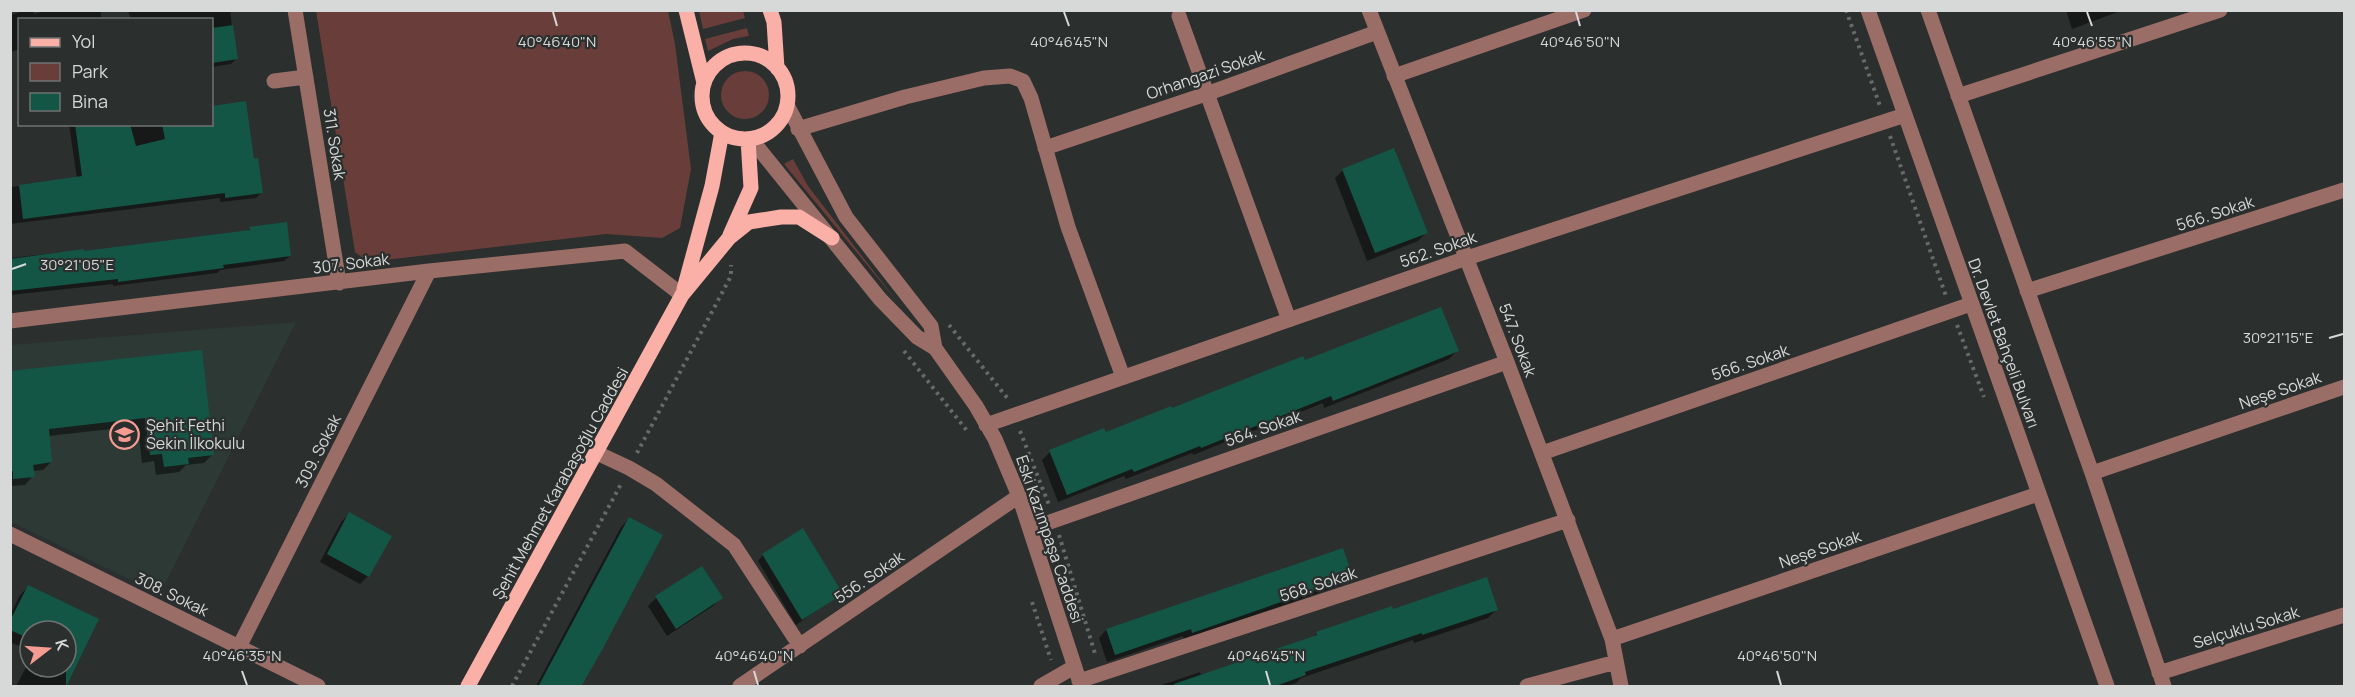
<svg xmlns="http://www.w3.org/2000/svg" width="2355" height="697" font-family="Manrope,sans-serif">
  <style>
    .built { fill: #2d3935 }
    .green { fill: #693e3a }
    .shadow { fill: #0007 }
    .building { fill: #135646 }
    .lines { fill: none; stroke-linecap: round; stroke-linejoin: round }
    .path { stroke: #676a69; stroke-width: 4; stroke-dasharray: 3 4.5; stroke-linecap: butt }
    .minor { stroke: #9a6d67; stroke-width: 15 }
    .major { stroke: #faafa7; stroke-width: 15 }
    .ticks { fill: none; stroke: #d6d9d8; stroke-width: 2 }
    .labels { text-anchor: middle; dominant-baseline: central; stroke-width: 4.5; stroke-linejoin: round; paint-order: stroke }
    .street-label { font-size: 16px; fill: #d6d9d8; stroke: #2b2f2e }
    .poi-label { font-size: 16px; fill: #d6d9d8; stroke: #2b2f2e; text-anchor: start }
    .ticks-label { font-size: 15px; text-anchor: middle; fill: #d6d9d8; stroke: #2b2f2e; stroke-width: 4.5; stroke-linejoin: round; paint-order: stroke }
  </style>
  <rect width="100%" height="100%" fill="#2b2f2e"/>
  <path class="built" d="M 296,322 L 160,594 L 11,522 L 10,345 Z"/>
  <path class="green" d="M 316,11 L 668,11 L 675,44 L 691,169 L 680,228 L 662,238 L 606,234 L 368,262 L 355,252 Z
    M 699,11 L 743,11 L 745,18 L 703,29 Z
    M 747,28 L 749,36 L 733,39 L 708,51 L 705,39 Z
    M721 95a24 24 0 1 1 48 0a24 24 0 1 1-48 0Z
    M 793,159 L 808,186 L 899,304 L 784,164 Z"/>
  <path class="shadow" d="M 28,10 L 33,10 L 34,14 L 49,10 L 100,10 L 102,20 L 20,20 L 20,49 L 10,52 L 10,15 Z
    M 128,10 L 230,10 L 236,59 L 231,64 L 212,67 L 212,20 L 131,20 Z
    M 2066,10 L 2123,10 L 2072,29 Z
    M 245,103 L 252,161 L 262,192 L 256,198 L 220,202 L 220,198 L 10,224 L 10,187 L 77,179 L 69,124 L 212,124 L 212,107 Z
    M 1343,170 L 1426,233 L 1418,241 L 1367,261 L 1335,178 Z
    M 250,228 L 290,256 L 284,261 L 220,270 L 217,273 L 113,286 L 113,284 L 10,295 L 10,258 L 83,250 L 83,253 L 247,232 Z
    M 201,351 L 212,455 L 204,463 L 186,465 L 179,472 L 156,475 L 154,461 L 142,463 L 138,426 L 48,436 L 51,462 L 43,470 L 33,471 L 33,476 L 25,485 L 10,486 L 10,373 Z
    M 1457,351 L 1449,359 L 1324,408 L 1323,403 L 1193,455 L 1192,453 L 1126,479 L 1124,476 L 1058,502 L 1042,460 L 1050,452 L 1304,362 Z
    M 349,514 L 368,576 L 360,584 L 320,562 L 341,522 Z
    M 629,519 L 580,686 L 536,686 L 621,527 Z
    M 1342,550 L 1351,577 L 1344,584 L 1184,640 L 1183,636 L 1107,662 L 1099,638 L 1106,630 Z
    M 763,555 L 841,594 L 796,625 L 758,561 Z
    M 702,568 L 721,598 L 713,606 L 667,636 L 648,606 L 656,598 Z
    M 28,587 L 97,620 L 65,686 L 16,686 L 30,660 L 30,667 L 66,667 L 66,631 L 30,631 L 30,651 L 10,642 L 10,615 L 20,595 Z
    M 1497,609 L 1488,618 L 1414,643 L 1413,640 L 1301,678 L 1296,683 L 1286,686 L 1159,686 L 1200,672 L 1201,676 L 1312,638 L 1317,633 L 1392,611 Z"/>
  <path class="building" d="M 233,25 L 238,59 L 212,63 L 212,28 Z
    M 246,101 L 254,159 L 258,158 L 263,193 L 225,198 L 225,193 L 23,219 L 19,185 L 82,176 L 75,124 L 130,124 L 136,146 L 165,139 L 162,124 L 212,124 L 212,106 Z
    M 1394,148 L 1428,233 L 1375,253 L 1342,169 Z
    M 287,222 L 291,256 L 223,265 L 224,268 L 118,282 L 118,279 L 10,291 L 10,259 L 84,249 L 84,251 L 250,230 L 249,227 Z
    M 1441,307 L 1459,351 L 1333,401 L 1331,396 L 1201,448 L 1200,446 L 1134,472 L 1132,469 L 1067,495 L 1049,450 L 1104,428 L 1106,432 L 1171,406 L 1172,408 L 1303,356 L 1305,360 Z
    M 202,350 L 214,455 L 188,458 L 189,464 L 164,467 L 162,454 L 150,455 L 145,418 L 49,429 L 52,462 L 33,465 L 35,477 L 13,479 L 13,471 L 10,471 L 10,371 Z
    M 349,512 L 392,536 L 369,577 L 327,554 Z
    M 629,517 L 663,535 L 602,650 L 581,687 L 538,687 Z
    M 803,528 L 843,594 L 802,620 L 762,554 Z
    M 1343,548 L 1353,577 L 1192,633 L 1191,629 L 1115,655 L 1106,629 Z
    M 702,566 L 723,598 L 676,629 L 655,596 Z
    M 1487,577 L 1498,610 L 1422,635 L 1422,633 L 1305,672 L 1306,675 L 1273,687 L 1174,687 L 1174,684 L 1317,635 L 1316,632 L 1392,606 L 1393,609 Z
    M 28,585 L 99,619 L 66,687 L 66,631 L 30,631 L 30,639 L 10,630 L 10,621 Z"/>
  <g class="lines">
    <path class="path" d="M 1846,10 L 1880,106
      M 1890,136 L 1946,296
      M 949,325 L 1008,399
      M 1957,325 L 1984,397
      M 904,351 L 968,432
      M 1020,431 L 1049,505
      M 637,453 L 731,276 L 731,265
      M 1059,535 L 1096,657
      M 1032,602 L 1051,660
      M 512,686 L 621,484"/>
    <path class="minor" d="M 295,10 L 339,283
      M 1369,10 L 1507,362 L 1612,639 L 1621,686
      M 1868,10 L 2107,686
      M 1928,10 L 2092,473 L 2164,686
      M 1179,16 L 1289,320
      M 1394,76 L 1584,10
      M 274,81 L 306,77
      M 1958,96 L 2220,10
      M 787,105 L 846,217 L 931,326 L 935,348
      M 798,129 L 905,97 L 984,78 L 1010,76 L 1023,81 L 1031,98 L 1068,227 L 1123,377
      M 751,139 L 880,299 L 917,337 L 935,348 L 976,406 L 995,439 L 1019,496 L 1081,686
      M 1045,148 L 1209,93 L 1377,32
      M 2027,291 L 2344,190
      M 10,321 L 429,271 L 625,251 L 682,295
      M 986,425 L 1467,258 L 1905,115
      M 597,453 L 629,468 L 656,484 L 734,545 L 800,646
      M 1542,453 L 1971,304
      M 2092,473 L 2344,387
      M 1030,529 L 1507,362
      M 10,534 L 318,686
      M 1612,639 L 2038,494
      M 239,647 L 429,271
      M 2159,673 L 2344,615
      M 1079,681 L 1568,520
      M 740,686 L 1019,496
      M 1041,686 L 1074,667
      M 1527,686 L 1616,662"/>
    <path class="major" d="M 686,10 L 704,83
      M 770,10 L 774,22 L 777,68
      M702 96a43 43 0 1 1 86 0a43 43 0 1 1-86 0Z
      M 730,235 L 751,188 L 748,139
      M 684,289 L 712,186 L 722,132
      M 468,686 L 682,295 L 729,238 L 749,222 L 781,217 L 799,217 L 832,238"/>
  </g>
  <path class="ticks" d="M 553,12 L 557,26M 1064,12 L 1069,26M 1576,12 L 1580,26M 2087,12 L 2092,26M 12,269 L 26,264M 2329,338 L 2343,334M 242,671 L 247,685M 754,671 L 758,685M 1266,671 L 1270,685M 1777,671 L 1781,685"/>
  <defs>
    <symbol id="school-ring" viewBox="-11 -11 22 22"><circle r="9.5" fill="#2b2f2e" stroke="#f59c92" stroke-width="1.5"/><path d="M0-5L7-2L0 1L-7-2ZM-4 1L0 2.5L4 1V4Q0 6-4 4Z" fill="#f59c92"/></symbol>
  </defs>
  <g fill-rule="evenodd">
    <use href="#school-ring" x="108" y="418" width="33" height="33"/>
  </g>
  <g class="labels">
    <g class="street-label">
      <text transform="translate(1205 74) rotate(-19)">Orhangazi Sokak</text>
      <text transform="translate(335 144) rotate(81)">311. Sokak</text>
      <text transform="translate(2215 213) rotate(-18)">566. Sokak</text>
      <text transform="translate(1438 249) rotate(-19)">562. Sokak</text>
      <text transform="translate(351 263) rotate(-7)">307. Sokak</text>
      <text transform="translate(1518 340) rotate(69)">547. Sokak</text>
      <text transform="translate(2004 343) rotate(70)">Dr. Devlet Bahçeli Bulvarı</text>
      <text transform="translate(1750 362) rotate(-19)">566. Sokak</text>
      <text transform="translate(2280 390) rotate(-19)">Neşe Sokak</text>
      <text transform="translate(1263 428) rotate(-19)">564. Sokak</text>
      <text transform="translate(318 451) rotate(-63)">309. Sokak</text>
      <text transform="translate(560 483) rotate(-61)">Şehit Mehmet Karabaşoğlu Caddesi</text>
      <text transform="translate(1050 539) rotate(71)">Eski Kazımpaşa Caddesi</text>
      <text transform="translate(1820 549) rotate(-19)">Neşe Sokak</text>
      <text transform="translate(869 577) rotate(-34)">556. Sokak</text>
      <text transform="translate(1318 584) rotate(-18)">568. Sokak</text>
      <text transform="translate(172 594) rotate(26)">308. Sokak</text>
      <text transform="translate(2246 627) rotate(-17)">Selçuklu Sokak</text>
    </g>
    <g class="poi-label">
      <text x="146" y="425">Şehit Fethi<tspan x="146" dy="18">Sekin İlkokulu</tspan></text>
    </g>
  </g>
  <g class="ticks-label">
    <text x="557" y="47">40°46'40"N</text>
    <text x="1069" y="47">40°46'45"N</text>
    <text x="1580" y="47">40°46'50"N</text>
    <text x="2092" y="47">40°46'55"N</text>
    <text x="77" y="270">30°21'05"E</text>
    <text x="2278" y="343">30°21'15"E</text>
    <text x="242" y="661">40°46'35"N</text>
    <text x="754" y="661">40°46'40"N</text>
    <text x="1266" y="661">40°46'45"N</text>
    <text x="1777" y="661">40°46'50"N</text>
  </g>
  <rect width="2355" height="697" fill="none" stroke="#d6d9d8" stroke-width="24"/>
  <rect x="18" y="18" width="195" height="108" fill="#2b2f2e" stroke="#6f7372" stroke-width="1.5"/>
  <rect x="30" y="38" width="30" height="9" fill="#faafa7" stroke="#6f7372" stroke-width="1.5"/>
  <text x="72" y="48" font-size="18" fill="#d6d9d8">Yol</text>
  <rect x="30" y="63" width="30" height="18" fill="#693e3a" stroke="#6f7372" stroke-width="1.5"/>
  <text x="72" y="78" font-size="18" fill="#d6d9d8">Park</text>
  <rect x="30" y="93" width="30" height="18" fill="#135646" stroke="#6f7372" stroke-width="1.5"/>
  <text x="72" y="108" font-size="18" fill="#d6d9d8">Bina</text>
  <g transform="translate(48 649) rotate(73)"><circle r="28" fill="#2b2f2e" stroke="#6f7372" stroke-width="1.5"/>
  <path d="M0-4.5L10 22L0 15L-10 22Z" fill="#f59c92"/>
  <text y="-9" font-size="16" font-weight="bold" text-anchor="middle" fill="#d6d9d8">K</text>
  </g>
</svg>
